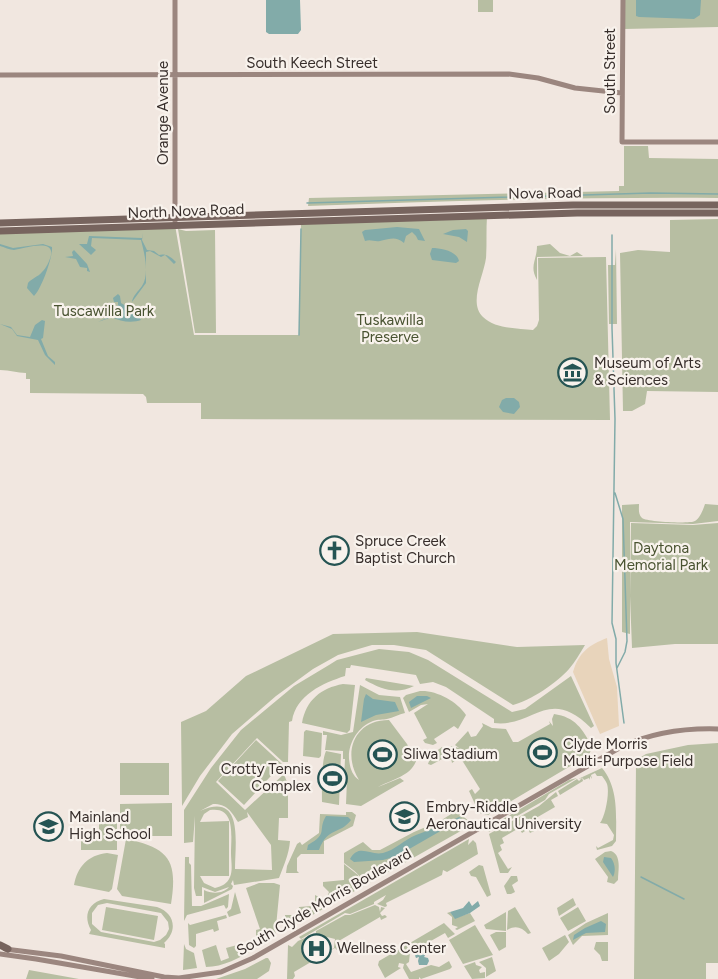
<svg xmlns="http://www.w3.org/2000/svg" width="718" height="979" font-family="Figtree,sans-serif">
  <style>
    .green { fill: #b7bea2; fill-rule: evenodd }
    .sand { fill: #e8d4bb }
    .water { fill: #82aba9 }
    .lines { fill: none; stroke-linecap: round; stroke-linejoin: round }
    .stream { stroke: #82aba9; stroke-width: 1.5 }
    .secondary { stroke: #9b867f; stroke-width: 5 }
    .primary { stroke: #77645e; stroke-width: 7 }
    .labels { text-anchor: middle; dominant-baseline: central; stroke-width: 4.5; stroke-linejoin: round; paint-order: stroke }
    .street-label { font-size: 15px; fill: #372e2b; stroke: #f8f2ec }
    .park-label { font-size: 15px; fill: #495331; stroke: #f8f2ec }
    .poi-label { font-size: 15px; fill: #372e2b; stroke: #f8f2ec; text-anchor: start }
  </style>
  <rect width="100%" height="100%" fill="#f1e7e0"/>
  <path class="green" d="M 478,0 L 493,0 L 493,12 L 478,12 Z
    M 625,0 L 718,0 L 718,27 L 624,29 Z
    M 624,146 L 648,146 L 649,158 L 718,159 L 718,198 C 581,197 445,201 308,206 L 309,198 L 619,191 L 619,186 L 624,186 Z
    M 487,216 C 486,230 487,244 486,258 C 484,275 468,303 483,317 C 495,329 517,328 533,330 L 537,326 L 539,320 L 538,258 L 606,257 L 610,420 L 201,419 L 201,403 L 147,403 L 146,397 L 143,394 L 30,393 L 30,379 L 26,379 L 26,373 C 17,373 10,370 0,370 L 0,231 L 175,225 L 194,335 L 299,335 L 301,221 Z
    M 718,219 L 718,392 L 647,391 L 645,404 L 632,411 L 623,411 L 620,253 L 638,250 L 670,252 L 670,220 Z
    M 178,229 L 186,231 L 215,230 L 216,333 L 195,333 Z
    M 550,244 L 560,253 L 570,256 L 577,252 L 583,256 L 537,257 L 537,280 C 529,266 537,260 537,246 Z
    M 616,249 L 617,324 L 609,324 L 608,265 L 615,265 Z
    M 639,504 C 639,509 638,514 642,518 C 647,522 690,524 695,521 C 700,518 703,510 705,504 L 718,505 L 718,521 L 693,524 L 630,522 L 630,634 L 622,632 L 622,505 Z
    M 631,523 L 693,525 L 718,523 L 718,644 L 675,644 L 632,648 L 630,596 Z
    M 417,632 L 517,647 L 585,645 C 580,653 575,662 569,669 C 558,682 530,701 513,705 L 426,650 L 394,645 L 372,645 L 338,655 L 313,669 L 276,696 L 232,734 L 200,776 L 182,806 L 181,722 L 206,711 L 246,676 L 333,634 Z
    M 379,649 L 409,652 L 428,660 L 512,712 L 525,709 L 571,676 L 594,726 L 591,728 C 548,685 534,728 494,723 L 494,719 L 446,687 L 433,682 L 420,684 L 416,675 L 351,665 L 350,668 L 346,668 L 345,676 C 323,683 296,695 292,721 L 289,722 L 288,762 L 283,762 L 257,738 L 216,782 L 245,810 L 284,774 L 288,785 L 288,818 L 279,818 L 278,840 L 290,841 C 289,854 284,865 279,878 L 234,885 L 233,880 L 231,884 L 233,886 L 232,889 L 204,903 L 204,890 C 212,894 223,894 229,887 L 215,892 L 202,887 L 202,896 L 196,896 L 194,888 L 195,816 L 193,842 L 184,843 L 184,810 L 211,768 L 241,730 L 294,686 L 329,665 L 337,660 ZM 213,804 C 227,804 231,811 238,822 L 248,817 L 247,812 L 271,845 L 272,870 L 235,869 C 235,843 244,791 200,811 ZM 210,810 C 236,806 231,836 231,853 C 231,861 233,870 230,877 C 227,884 222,886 215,888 L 204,883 L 200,876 L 229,876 L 229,821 L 200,822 L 204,814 Z
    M 366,678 L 414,686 C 396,695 381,689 365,680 Z
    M 343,684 L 355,685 L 350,730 L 347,733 L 302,723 C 306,700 321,688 343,684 Z
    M 360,685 L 379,695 L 400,697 L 405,713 C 399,714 393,718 387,719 C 383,720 378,719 373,721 C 358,727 348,743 349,759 C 350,768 352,775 359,780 C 342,753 354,720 389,720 L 407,744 L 416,761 C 411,776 391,780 378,787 L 400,778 L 404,781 L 361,806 L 346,804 L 347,780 L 344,780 L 345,759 L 343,759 L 343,751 L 325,750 L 327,735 L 323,735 L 323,731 L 341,735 L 353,732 Z
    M 420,691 C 436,690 457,701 466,715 L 458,729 L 454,726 L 434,739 L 437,743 L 433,745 L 425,743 L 423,740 L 427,738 L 414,713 L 428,704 L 421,705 L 409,712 L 403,698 L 406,695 Z
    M 554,714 C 575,717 583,729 592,747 L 589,755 L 488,815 L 479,813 L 469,791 L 472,789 L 475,794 L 480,789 L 460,757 L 452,763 L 450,753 L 451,746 L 459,748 L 455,745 L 468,731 L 471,737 L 476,736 L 483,726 L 482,723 L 492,728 L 506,729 L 513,742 L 518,742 L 550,724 L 549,721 L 553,726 L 552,719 Z
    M 306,730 L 322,733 L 321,756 L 319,758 L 303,756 L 304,732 Z
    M 256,740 L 282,764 L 244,805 L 218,781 Z
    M 718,743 L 718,963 L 706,963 L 706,979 L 634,979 L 636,765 L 641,757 L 646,754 L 688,745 Z
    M 442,747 L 444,748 L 444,758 L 431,765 L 428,764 L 429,761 L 427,758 Z
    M 326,751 L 341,754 L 339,805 L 322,802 C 322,789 321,762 326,751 Z
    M 120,763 L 169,763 L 169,795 L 120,795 Z
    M 602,768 C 619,788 616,817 616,841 L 612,846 L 597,850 L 596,846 L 598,848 L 613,840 L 614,835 L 607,824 L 600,823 C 605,817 610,793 607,784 C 606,781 604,779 602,776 L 597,776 L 595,773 L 591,775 L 592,779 L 590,776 L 590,780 L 589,778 L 584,780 L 582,777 L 583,781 L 560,795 L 558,791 L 577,779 L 579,781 L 582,778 L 578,779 Z
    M 577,778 L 549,794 L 545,800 L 489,832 L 488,828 L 569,780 Z
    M 556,792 L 558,796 L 551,800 L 555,807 L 536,818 L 542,827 L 530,833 L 528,829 L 522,833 L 519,828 L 502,838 L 504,843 L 500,845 L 502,850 L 498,853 L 508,869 L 512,867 L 508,873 L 500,873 L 489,834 L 539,806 Z
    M 172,803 L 172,836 L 120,836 L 120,804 Z
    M 456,811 L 469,821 L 466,828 L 293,926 L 292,922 L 288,925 L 285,923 L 285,915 L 298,915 L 299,907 L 311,906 L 311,911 L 317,906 L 313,906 L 315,904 L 315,895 L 321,898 L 322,903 L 325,901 L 323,899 L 327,897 L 329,892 L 323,886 L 323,882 L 344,880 L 344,864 L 358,875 L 359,883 C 350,891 337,893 327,900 C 332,898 336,895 341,893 C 365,883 369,881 344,863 L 344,853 L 363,842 L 372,850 L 380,850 L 414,832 L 440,821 Z
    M 346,812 L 352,812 L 356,815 L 353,826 L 324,841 L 324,854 L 301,854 L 297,858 L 297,871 L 299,873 L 286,873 L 287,866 L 297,844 L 300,842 L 302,845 L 319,833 L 320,814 L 346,815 Z
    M 99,815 L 117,815 L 117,850 L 81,850 L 81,833 L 99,833 Z
    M 126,839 C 169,848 178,860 171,904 L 122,896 L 117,889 Z
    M 469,839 L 468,845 L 473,840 L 476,843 L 478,854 L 447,872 L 443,870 L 442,875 L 386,903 L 387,906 L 385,907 L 377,904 L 383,900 L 386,895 L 374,902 L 374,904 L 350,914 L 345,913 L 301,939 L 299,937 Z
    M 611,851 C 622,855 618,871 618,880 L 614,884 L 607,882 L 608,877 L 595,859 L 605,852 Z
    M 107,853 L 118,855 L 112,889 L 109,892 L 74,885 C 77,867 88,855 107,853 Z
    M 185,857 L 189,857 L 189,863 L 191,865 L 192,906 L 201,906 L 229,894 L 228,907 L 226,909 L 224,905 L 187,915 L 184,921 Z
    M 479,865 L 483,866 L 491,895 L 487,897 L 476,877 L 471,876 L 469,872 Z
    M 511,876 L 517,876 L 518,881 L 512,885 L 515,892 L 511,894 L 507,894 L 504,886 Z
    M 259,883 L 274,883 L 280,885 L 275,937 C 255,948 230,967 206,967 L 202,950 L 216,945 L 221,961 L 229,958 L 226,948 L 256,940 L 256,930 L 260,929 L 246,888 Z
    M 235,892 L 241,913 L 229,917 L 227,912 L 231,909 Z
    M 573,898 L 576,905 L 559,916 L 557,908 Z
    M 104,899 L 157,907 C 175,913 178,931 164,943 L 165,944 L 165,948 L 89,934 L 91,930 C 83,916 88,903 104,899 ZM 107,903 L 161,913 L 168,922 L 169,929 L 166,935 L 160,940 L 154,942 L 101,932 L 92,924 L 92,913 L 98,905 Z
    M 375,905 L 379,907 L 380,912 L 381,907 L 385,908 L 380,913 L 382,916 L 385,915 L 387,917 L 381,920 L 380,917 L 337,942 L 339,946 L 337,950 L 335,948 L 329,951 L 330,955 L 328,951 L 334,948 L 335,939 L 327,937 L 325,944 L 321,946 L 316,938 L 309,942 L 311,946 L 306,954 L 316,959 L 294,972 L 295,976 L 293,979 L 287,979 L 288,945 L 292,947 L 298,941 L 316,933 L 316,931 L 345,915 L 350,915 Z
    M 106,907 L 158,916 L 154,940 L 102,930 Z
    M 515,907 L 531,933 L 528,934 C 522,927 515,925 507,930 L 508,911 Z
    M 578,907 L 586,921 L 568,931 L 560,918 Z
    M 450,912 L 455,918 L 470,913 L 475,921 L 457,930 L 455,929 L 458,927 L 452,925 L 452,917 L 447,913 Z
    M 506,912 L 506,931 L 486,929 L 484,925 Z
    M 608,913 L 608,935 L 582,936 L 573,945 L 568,935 L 586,923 Z
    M 226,915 L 227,918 L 217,921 L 219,930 L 214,932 L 213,929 L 196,934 L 196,946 L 194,948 L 189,945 L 188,923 L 190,925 Z
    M 444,923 L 455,934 L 448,938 L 445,933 L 429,942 L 428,947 L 413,948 L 410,952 L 409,962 L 406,964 L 411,972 L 431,965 L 439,967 L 449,961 L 452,967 L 450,969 L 421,979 L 419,977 L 419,979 L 409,979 L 403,968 L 404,964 L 399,963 L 398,967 L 401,968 L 385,978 L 378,965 L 379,961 Z
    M 475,925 L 493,955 L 463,964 L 449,940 Z
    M 496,932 L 506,932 L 506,947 L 499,951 L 490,935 Z
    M 565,935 L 569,942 L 559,954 L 549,961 L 542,948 Z
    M 596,942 L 608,942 L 608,961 L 602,961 L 600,955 L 594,949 Z
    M 184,944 L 186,949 L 194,953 L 197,968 L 183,970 Z
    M 492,957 L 496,971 L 486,977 L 486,968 L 479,962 Z
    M 266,958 L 268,958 L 271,963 L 269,971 L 257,979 L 216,979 L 245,969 Z
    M 475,962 L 476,965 L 482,967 L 479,970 L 480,973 L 485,972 L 485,978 L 472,979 L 464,966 Z
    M 29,970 L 79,979 L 26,979 Z"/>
  <path class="sand" d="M 607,638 L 609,659 L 617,687 L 619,726 L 600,734 L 573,672 C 579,652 589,645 607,638 Z"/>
  <path class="water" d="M 266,0 L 300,0 L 301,30 L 298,34 L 269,34 L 266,32 Z
    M 636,0 L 701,0 L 700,15 L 694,19 L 639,17 L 636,16 Z
    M 397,227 L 419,229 L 425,241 L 418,240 L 416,236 L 412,232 L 406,236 L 404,243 C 395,236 391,239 380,241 C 374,242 371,239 365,241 L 362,232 L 365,230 Z
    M 466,229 L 468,231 L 467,242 L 459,237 L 443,234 L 453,230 Z
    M 143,233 L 142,240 L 147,250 L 154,251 L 159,255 C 166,253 171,257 176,262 L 174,264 L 165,255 L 161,257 L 150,251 L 146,252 L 146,283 L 132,302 C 133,295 138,292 142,286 C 150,274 144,252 141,240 L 92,238 L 91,246 L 96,250 L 91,255 L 79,244 L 87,244 L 89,236 L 142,238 Z
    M 0,244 L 13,248 L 43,244 L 52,247 C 53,257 41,290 34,296 L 27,288 L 28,283 C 32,278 38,277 42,272 C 46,269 50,260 51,255 C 54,238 23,249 14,250 C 10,250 4,247 0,246 Z
    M 432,248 C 441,248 457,251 459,261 L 456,263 L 432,260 L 430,254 Z
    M 74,250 L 87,264 L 90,272 L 87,271 L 87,268 L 80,267 L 76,259 L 65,257 L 73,256 L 72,252 Z
    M 118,294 L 120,296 L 121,303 L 136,312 L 141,320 C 133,323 120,322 112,317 L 98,322 L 113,315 L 113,309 L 118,305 L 118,302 L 114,302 L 113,298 Z
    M 42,320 L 45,321 L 43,338 L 41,339 L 48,356 L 55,362 L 55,365 L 45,355 L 38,340 L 17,336 L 12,329 L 0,324 L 11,327 L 17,335 L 30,337 L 35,325 Z
    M 506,398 L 514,398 L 519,402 L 520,407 L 514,414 L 503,412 L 499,407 L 502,400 Z
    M 366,694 L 373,699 L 395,702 L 399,711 L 376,715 L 361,722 L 364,699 Z
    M 417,696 L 427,696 L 431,698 L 411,708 L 409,702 Z
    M 326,816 L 348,817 L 351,820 C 340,835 328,826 319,850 L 307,850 L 308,845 C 329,833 317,831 326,816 Z
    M 459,817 L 461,818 L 458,821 L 397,856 L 383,860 L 354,862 L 350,859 C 359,843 370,856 383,853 C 395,850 404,840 416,835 C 430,830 445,824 459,817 Z
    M 604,857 L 611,858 C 615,863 616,871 613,877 L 603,862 Z
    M 469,901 L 472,906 L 478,901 L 480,906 L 470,913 L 455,919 L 450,912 L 463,908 Z
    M 601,921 L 606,924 L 605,932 L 586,933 L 573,940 L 574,935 L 585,928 Z
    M 424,949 L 426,954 L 424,957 L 428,958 L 429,961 L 427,965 L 419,965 L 418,961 L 419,957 L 416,958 L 414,953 Z"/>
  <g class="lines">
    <path class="stream" d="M 307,203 L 651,193 L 718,194
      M 612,235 L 612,328 L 615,419 L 612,623 L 616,639 L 616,663 L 624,723
      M 299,335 L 301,229
      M 615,493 L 623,519 L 627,641 L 625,652 L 617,668
      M 641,877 L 684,899"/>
    <path class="secondary" d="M 175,0 L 175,221
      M 623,0 L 622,142 L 718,142
      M 0,75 L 509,74 L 538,78 L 575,88 L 622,93
      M 5,949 L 61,956 L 164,977 L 179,978 L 221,972 L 253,958 L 621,747 C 651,733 685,728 718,729
      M 0,954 L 36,959 L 152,979"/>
    <path class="primary" d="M 0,223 L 573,205 L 718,205
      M 0,231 L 577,213 L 718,213
      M 0,945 L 8,949"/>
  </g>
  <defs>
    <symbol id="museum-ring" viewBox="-11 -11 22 22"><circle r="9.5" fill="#f8f2ec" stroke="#255453" stroke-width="1.5"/><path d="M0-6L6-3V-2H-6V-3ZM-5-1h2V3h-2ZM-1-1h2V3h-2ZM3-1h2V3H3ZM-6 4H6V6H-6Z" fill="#255453"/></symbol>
    <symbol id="church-ring" viewBox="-11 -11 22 22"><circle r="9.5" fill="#f8f2ec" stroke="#255453" stroke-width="1.5"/><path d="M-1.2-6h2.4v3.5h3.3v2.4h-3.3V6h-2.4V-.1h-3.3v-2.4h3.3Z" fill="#255453"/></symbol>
    <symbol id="stadium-ring" viewBox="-11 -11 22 22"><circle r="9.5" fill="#f8f2ec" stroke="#255453" stroke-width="1.5"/><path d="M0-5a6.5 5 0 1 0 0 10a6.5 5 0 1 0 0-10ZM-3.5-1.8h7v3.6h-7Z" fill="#255453"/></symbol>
    <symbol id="university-ring" viewBox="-11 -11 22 22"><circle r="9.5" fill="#f8f2ec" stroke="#255453" stroke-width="1.5"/><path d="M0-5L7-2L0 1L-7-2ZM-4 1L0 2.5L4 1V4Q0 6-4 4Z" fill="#255453"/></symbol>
    <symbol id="school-ring" viewBox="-11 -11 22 22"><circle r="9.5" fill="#f8f2ec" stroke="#255453" stroke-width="1.5"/><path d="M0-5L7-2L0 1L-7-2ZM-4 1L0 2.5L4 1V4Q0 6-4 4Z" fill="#255453"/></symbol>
    <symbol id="hospital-ring" viewBox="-11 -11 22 22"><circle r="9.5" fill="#f8f2ec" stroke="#255453" stroke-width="1.5"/><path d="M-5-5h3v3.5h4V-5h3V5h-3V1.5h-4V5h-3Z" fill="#255453"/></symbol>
  </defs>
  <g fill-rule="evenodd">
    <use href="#museum-ring" x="556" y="356" width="33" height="33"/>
    <use href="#church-ring" x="318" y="534" width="33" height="33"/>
    <use href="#stadium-ring" x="526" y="736" width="33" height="33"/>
    <use href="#stadium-ring" x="366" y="738" width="33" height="33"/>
    <use href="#stadium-ring" x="316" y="762" width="33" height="33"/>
    <use href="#university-ring" x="388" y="800" width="33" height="33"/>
    <use href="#school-ring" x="32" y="810" width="33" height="33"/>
    <use href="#hospital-ring" x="300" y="932" width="33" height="33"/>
  </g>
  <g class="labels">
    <g class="street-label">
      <text x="312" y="63">South Keech Street</text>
      <text transform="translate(610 71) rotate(-90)">South Street</text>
      <text transform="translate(163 113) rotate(-90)">Orange Avenue</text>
      <text transform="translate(545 193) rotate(-1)">Nova Road</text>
      <text transform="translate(186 211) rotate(-2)">North Nova Road</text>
      <text transform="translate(324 902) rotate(-30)">South Clyde Morris Boulevard</text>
    </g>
    <g class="park-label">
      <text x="104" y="311">Tuscawilla Park</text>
      <text x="390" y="320">Tuskawilla<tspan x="390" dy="17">Preserve</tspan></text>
      <text x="661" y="548">Daytona<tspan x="661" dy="17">Memorial Park</tspan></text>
    </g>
    <g class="poi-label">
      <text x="594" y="363">Museum of Arts<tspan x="594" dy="17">&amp; Sciences</tspan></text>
      <text x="355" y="541">Spruce Creek<tspan x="355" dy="17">Baptist Church</tspan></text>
      <text x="563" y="744">Clyde Morris<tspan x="563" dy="17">Multi-Purpose Field</tspan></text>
      <text x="403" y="754">Sliwa Stadium</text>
      <text x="311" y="769" text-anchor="end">Crotty Tennis<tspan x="311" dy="17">Complex</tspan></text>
      <text x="426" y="807">Embry-Riddle<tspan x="426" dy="17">Aeronautical University</tspan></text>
      <text x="69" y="817">Mainland<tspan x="69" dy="17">High School</tspan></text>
      <text x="337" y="948">Wellness Center</text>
    </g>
  </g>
</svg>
